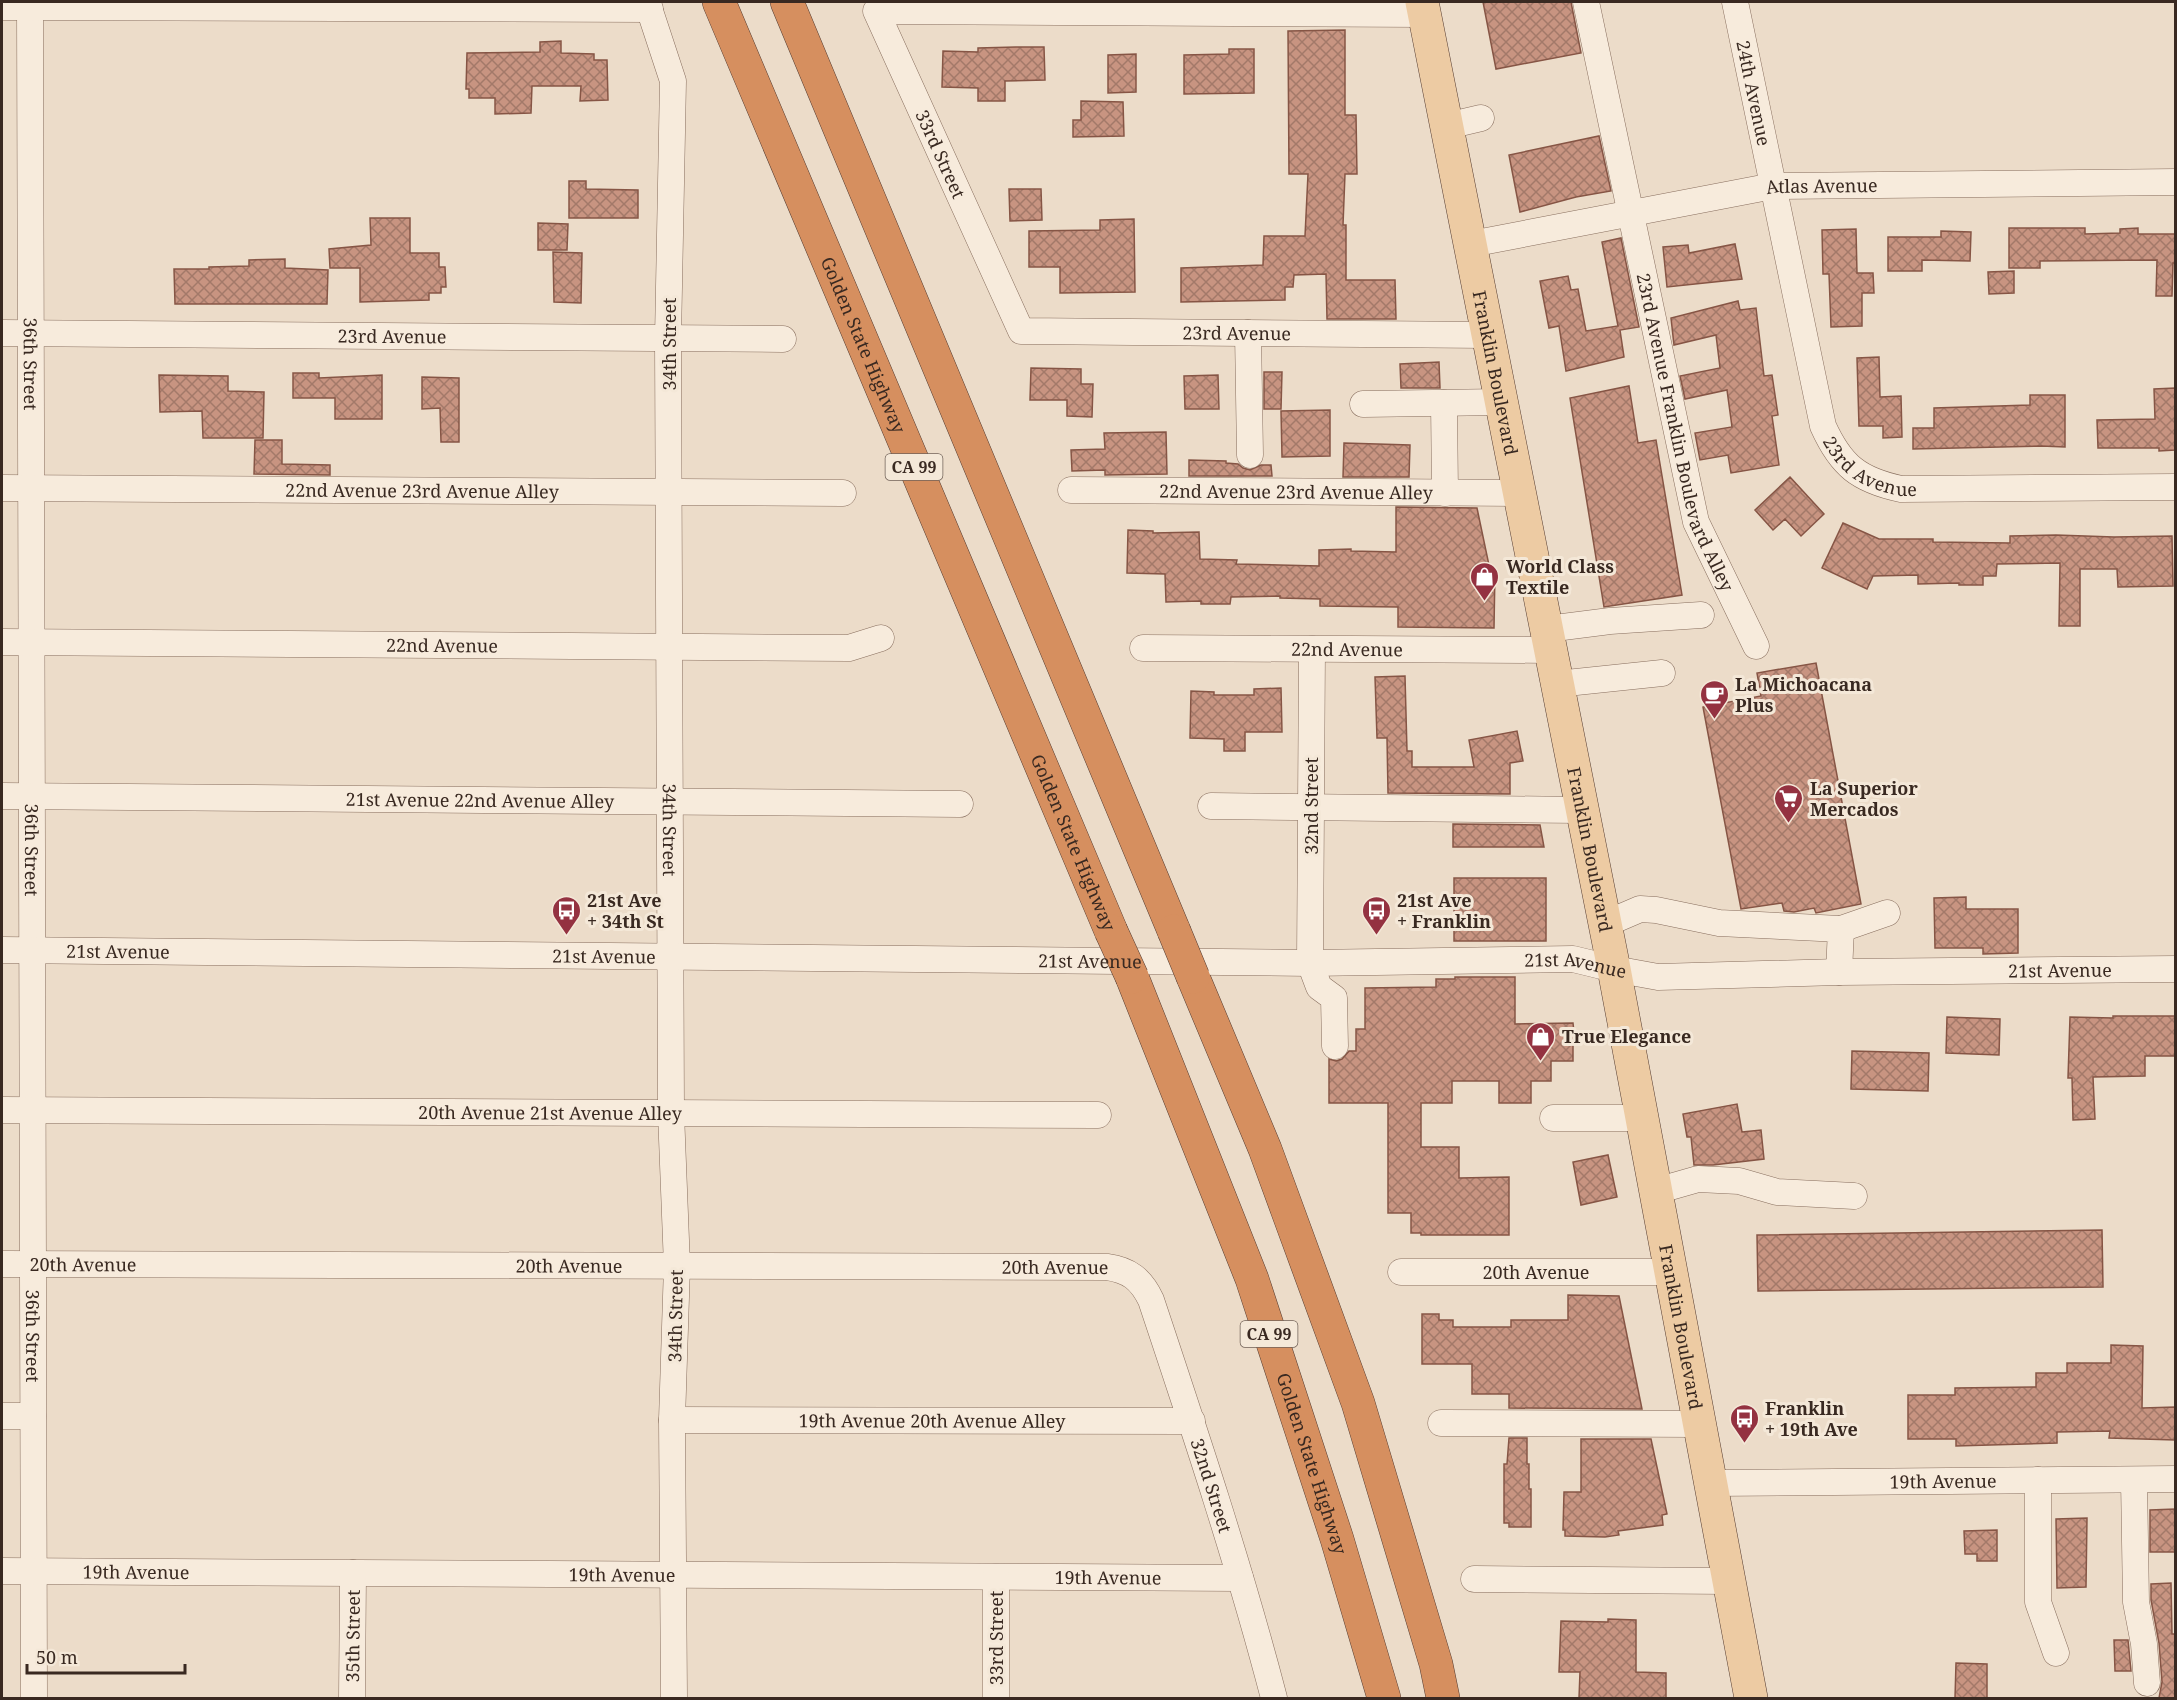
<svg xmlns="http://www.w3.org/2000/svg" width="2177" height="1700" font-family="'Noto Serif',serif">
  <style>
    .building { fill: url(#building-cross-hatch); stroke: #865545; stroke-width: 1.5 }
    .lines { fill: none; stroke-linecap: round; stroke-linejoin: round }
    .minor-casing { stroke: #886e5e; stroke-width: 27 }
    .major-casing { stroke: #563d32; stroke-width: 34 }
    .highway-casing { stroke: #563d32; stroke-width: 34 }
    .minor { stroke: #f7ebdc; stroke-width: 26 }
    .major { stroke: #edcba3; stroke-width: 33 }
    .highway { stroke: #d68f5f; stroke-width: 33 }
    .highway-bridge-casing { stroke: #563d32; stroke-width: 34; stroke-linecap: butt }
    .highway-bridge { stroke: #d68f5f; stroke-width: 33 }
    .labels { text-anchor: middle; dominant-baseline: central; stroke-width: 6; stroke-linejoin: round; paint-order: stroke }
    .shield { fill: #f4e8d8; stroke: #716258; stroke-width: 1.5 }
    .shield-label { font-size: 16px; font-weight: bold; fill: #392921 }
    .street-label { font-size: 18px; fill: #392921; stroke: #f4e8d8 }
    .poi-label { font-size: 18px; font-weight: bold; fill: #392921; stroke: #f4e8d8; text-anchor: start }
  </style>
  <defs>
    <pattern id="building-cross-hatch" width="8" height="8" patternUnits="userSpaceOnUse" patternTransform="scale(1.5)"><rect width="8" height="8" fill="#c89481"/><path d="M0 0l8 8M0 8l8-8" fill="none" stroke="#a37969"/></pattern>
  </defs>
  <rect width="100%" height="100%" fill="#ecdcc9"/>
  <path class="building" d="M 1483,2 L 1571,2 L 1581,53 L 1496,69 Z
    M 1345,30 L 1345,115 L 1356,115 L 1357,174 L 1345,174 L 1343,225 L 1346,225 L 1346,280 L 1395,280 L 1396,319 L 1327,319 L 1326,274 L 1294,275 L 1293,287 L 1285,287 L 1285,300 L 1181,302 L 1181,268 L 1263,265 L 1264,236 L 1305,236 L 1308,174 L 1289,174 L 1288,31 Z
    M 561,41 L 561,53 L 594,54 L 594,60 L 607,60 L 608,100 L 580,101 L 581,86 L 532,86 L 531,113 L 495,114 L 495,98 L 469,98 L 469,89 L 466,89 L 467,53 L 540,52 L 540,42 Z
    M 1016,47 L 1044,47 L 1045,80 L 1005,81 L 1005,101 L 978,101 L 978,88 L 942,87 L 943,51 L 978,52 L 978,48 Z
    M 1229,49 L 1254,49 L 1254,93 L 1184,94 L 1184,55 L 1229,54 Z
    M 1136,54 L 1136,92 L 1108,93 L 1108,55 Z
    M 1081,101 L 1123,102 L 1124,136 L 1073,137 L 1073,120 L 1081,120 Z
    M 1599,136 L 1611,191 L 1576,197 L 1520,212 L 1509,155 Z
    M 569,181 L 586,181 L 586,189 L 638,190 L 638,218 L 569,218 Z
    M 1009,189 L 1041,189 L 1042,220 L 1010,221 Z
    M 370,218 L 410,218 L 410,253 L 439,253 L 439,267 L 445,267 L 446,287 L 441,287 L 441,293 L 429,293 L 429,300 L 360,302 L 360,268 L 330,268 L 329,249 L 371,245 Z
    M 1134,219 L 1135,292 L 1060,293 L 1060,267 L 1029,267 L 1029,231 L 1100,230 L 1100,220 Z
    M 538,223 L 568,224 L 567,250 L 538,250 Z
    M 2009,228 L 2085,228 L 2085,234 L 2120,233 L 2120,229 L 2138,228 L 2138,234 L 2175,234 L 2175,263 L 2173,263 L 2172,296 L 2156,296 L 2157,260 L 2040,261 L 2040,268 L 2009,268 Z
    M 1856,229 L 1857,273 L 1873,273 L 1874,293 L 1862,293 L 1862,326 L 1831,327 L 1829,274 L 1823,274 L 1822,230 Z
    M 1941,231 L 1971,232 L 1970,261 L 1922,260 L 1922,271 L 1888,271 L 1888,237 L 1941,237 Z
    M 1621,238 L 1639,327 L 1620,330 L 1624,357 L 1566,371 L 1559,326 L 1549,328 L 1540,281 L 1568,276 L 1571,290 L 1578,289 L 1586,331 L 1618,326 L 1602,242 Z
    M 1735,244 L 1742,279 L 1667,287 L 1663,247 L 1688,245 L 1689,253 Z
    M 553,252 L 582,253 L 581,303 L 554,302 Z
    M 285,259 L 285,268 L 328,270 L 327,304 L 175,304 L 174,269 L 209,269 L 209,267 L 249,266 L 249,260 Z
    M 2014,271 L 2014,293 L 1989,294 L 1988,272 Z
    M 1738,301 L 1740,310 L 1756,308 L 1764,376 L 1772,375 L 1778,415 L 1772,416 L 1779,465 L 1731,473 L 1728,455 L 1700,460 L 1695,433 L 1732,427 L 1727,390 L 1685,399 L 1680,376 L 1720,368 L 1716,335 L 1674,345 L 1671,318 Z
    M 1879,357 L 1880,397 L 1901,396 L 1902,437 L 1883,438 L 1883,426 L 1859,426 L 1857,358 Z
    M 1439,362 L 1440,388 L 1401,388 L 1400,364 Z
    M 1031,368 L 1081,369 L 1081,384 L 1093,384 L 1092,417 L 1067,416 L 1067,400 L 1030,400 Z
    M 1264,372 L 1282,372 L 1281,409 L 1264,409 Z
    M 293,373 L 319,373 L 319,378 L 382,375 L 382,419 L 335,419 L 335,398 L 293,398 Z
    M 159,375 L 228,376 L 228,391 L 264,392 L 263,438 L 203,438 L 202,411 L 160,412 Z
    M 1218,375 L 1219,409 L 1185,409 L 1184,376 Z
    M 422,377 L 459,378 L 459,442 L 441,442 L 440,408 L 422,409 Z
    M 1629,386 L 1638,443 L 1656,440 L 1682,595 L 1604,607 L 1570,398 Z
    M 2175,388 L 2175,450 L 2159,451 L 2159,448 L 2098,448 L 2097,420 L 2155,419 L 2154,389 Z
    M 2030,395 L 2065,395 L 2065,447 L 2041,446 L 1913,449 L 1913,428 L 1934,428 L 1934,408 L 2030,405 Z
    M 1330,410 L 1330,456 L 1282,457 L 1281,411 Z
    M 1166,432 L 1167,474 L 1105,475 L 1105,470 L 1072,471 L 1071,450 L 1105,449 L 1104,433 Z
    M 255,440 L 282,440 L 282,464 L 330,465 L 330,475 L 254,474 Z
    M 1344,443 L 1410,445 L 1409,477 L 1343,477 Z
    M 1189,460 L 1226,461 L 1226,463 L 1238,464 L 1243,468 L 1250,470 L 1261,465 L 1271,465 L 1272,476 L 1189,476 Z
    M 1790,477 L 1824,514 L 1801,536 L 1785,519 L 1773,530 L 1755,510 Z
    M 1396,507 L 1477,508 L 1490,570 L 1495,570 L 1494,628 L 1398,627 L 1398,607 L 1320,606 L 1320,599 L 1280,598 L 1280,596 L 1231,597 L 1230,604 L 1201,604 L 1201,601 L 1166,602 L 1165,574 L 1127,573 L 1128,530 L 1153,531 L 1153,533 L 1199,532 L 1200,559 L 1237,560 L 1236,564 L 1319,566 L 1319,550 L 1351,549 L 1351,551 L 1396,552 Z
    M 1843,523 L 1879,539 L 1933,539 L 1933,542 L 2010,543 L 2010,536 L 2056,535 L 2114,537 L 2172,536 L 2173,586 L 2118,587 L 2117,569 L 2080,569 L 2080,626 L 2059,626 L 2060,563 L 1997,564 L 1996,576 L 1983,576 L 1983,585 L 1959,585 L 1959,583 L 1918,584 L 1918,575 L 1873,576 L 1867,589 L 1822,568 Z
    M 1816,663 L 1861,904 L 1816,913 L 1814,908 L 1794,912 L 1784,911 L 1782,903 L 1741,909 L 1703,707 L 1761,696 L 1757,673 Z
    M 1405,676 L 1407,751 L 1412,751 L 1412,767 L 1474,767 L 1469,740 L 1517,731 L 1523,761 L 1510,763 L 1510,794 L 1388,793 L 1387,738 L 1377,738 L 1375,677 Z
    M 1281,688 L 1282,732 L 1245,732 L 1245,751 L 1224,751 L 1224,739 L 1190,738 L 1191,691 L 1214,692 L 1214,695 L 1254,695 L 1254,689 Z
    M 1453,824 L 1540,825 L 1544,847 L 1453,847 Z
    M 1454,878 L 1546,878 L 1546,941 L 1454,941 Z
    M 1966,897 L 1966,909 L 2018,909 L 2018,953 L 1983,954 L 1983,948 L 1935,948 L 1934,898 Z
    M 1455,977 L 1515,977 L 1515,1024 L 1573,1023 L 1575,1041 L 1573,1041 L 1573,1061 L 1551,1061 L 1551,1081 L 1531,1081 L 1531,1103 L 1499,1103 L 1499,1081 L 1452,1081 L 1452,1103 L 1421,1103 L 1421,1147 L 1459,1147 L 1459,1178 L 1509,1177 L 1509,1235 L 1421,1235 L 1421,1233 L 1411,1233 L 1411,1213 L 1388,1213 L 1388,1103 L 1329,1103 L 1329,1059 L 1336,1061 L 1342,1059 L 1349,1051 L 1356,1051 L 1356,1029 L 1365,1029 L 1365,988 L 1436,987 L 1436,979 L 1455,979 Z
    M 2113,1016 L 2175,1016 L 2175,1056 L 2145,1056 L 2145,1076 L 2093,1077 L 2095,1119 L 2073,1120 L 2072,1078 L 2068,1078 L 2070,1017 L 2113,1018 Z
    M 1947,1017 L 2000,1019 L 1999,1055 L 1946,1053 Z
    M 1852,1051 L 1929,1053 L 1928,1091 L 1851,1089 Z
    M 1737,1104 L 1742,1132 L 1761,1130 L 1764,1159 L 1713,1165 L 1694,1165 L 1691,1137 L 1687,1137 L 1683,1114 Z
    M 1608,1155 L 1617,1197 L 1581,1205 L 1573,1162 Z
    M 2102,1230 L 2103,1287 L 1758,1291 L 1757,1235 Z
    M 1568,1295 L 1619,1296 L 1642,1409 L 1509,1408 L 1509,1394 L 1472,1394 L 1472,1364 L 1422,1364 L 1422,1314 L 1439,1314 L 1439,1320 L 1453,1320 L 1453,1327 L 1511,1327 L 1511,1320 L 1568,1320 Z
    M 2111,1345 L 2143,1346 L 2142,1408 L 2175,1407 L 2175,1440 L 2109,1438 L 2110,1431 L 2057,1432 L 2057,1443 L 1956,1446 L 1956,1439 L 1908,1439 L 1908,1395 L 1955,1395 L 1955,1388 L 2036,1387 L 2036,1373 L 2067,1373 L 2067,1363 L 2111,1363 Z
    M 1509,1438 L 1527,1438 L 1527,1464 L 1529,1464 L 1529,1489 L 1531,1489 L 1531,1527 L 1509,1527 L 1509,1523 L 1504,1523 L 1504,1464 L 1507,1464 Z
    M 1581,1439 L 1651,1439 L 1667,1514 L 1662,1515 L 1663,1525 L 1618,1531 L 1619,1535 L 1605,1537 L 1565,1536 L 1565,1530 L 1563,1530 L 1564,1492 L 1581,1492 Z
    M 2175,1509 L 2175,1552 L 2150,1552 L 2150,1510 Z
    M 2087,1518 L 2086,1587 L 2057,1588 L 2056,1519 Z
    M 1997,1530 L 1997,1561 L 1977,1561 L 1977,1554 L 1965,1554 L 1964,1531 Z
    M 2171,1583 L 2172,1634 L 2175,1634 L 2175,1698 L 2159,1698 L 2162,1682 L 2159,1643 L 2151,1600 L 2151,1584 Z
    M 1608,1619 L 1636,1620 L 1636,1672 L 1666,1673 L 1666,1698 L 1579,1698 L 1580,1672 L 1559,1672 L 1561,1621 L 1608,1622 Z
    M 2114,1640 L 2128,1640 L 2131,1671 L 2115,1671 Z
    M 1956,1663 L 1987,1664 L 1987,1698 L 1955,1698 Z"/>
  <g class="lines">
    <defs>
      <g id="minor">
        <path id="s1" d="M 30,2 L 34,1698"/>
        <path id="s2" d="M 647,2 L 673,81 L 668,338 L 671,1113 L 677,1266 L 672,1420 L 674,1698"/>
        <path id="s3" d="M 1586,2 L 1696,522 L 1756,646"/>
        <path id="s4" d="M 1735,2 L 1823,426 C 1841,466 1859,480 1901,489 L 2176,487"/>
        <path d="M 2,7 L 650,9"/>
        <path id="s5" d="M 1425,14 L 876,11 L 1021,331 L 1488,335"/>
        <path d="M 1447,126 L 1481,118"/>
        <path id="s6" d="M 1471,244 L 1773,186 L 2176,182"/>
        <path id="s7" d="M 2,333 L 783,339"/>
        <path d="M 1248,333 L 1250,455"/>
        <path d="M 1444,403 L 1445,493"/>
        <path d="M 1363,404 L 1502,402"/>
        <path id="s8" d="M 2,488 L 843,493"/>
        <path id="s9" d="M 1071,490 L 1520,493"/>
        <path d="M 1547,629 L 1610,621 L 1701,615"/>
        <path id="s10" d="M 2,642 L 849,648 L 881,638"/>
        <path id="s11" d="M 1143,648 L 1551,650"/>
        <path d="M 1312,649 L 1310,963 L 1319,987 L 1334,998 L 1335,1046"/>
        <path d="M 1557,684 L 1662,673"/>
        <path id="s12" d="M 2,796 L 960,804"/>
        <path d="M 1211,806 L 1582,810"/>
        <path d="M 1605,924 L 1640,909 L 1656,910 L 1719,923 L 1841,929 L 1839,972"/>
        <path d="M 1841,929 L 1887,913"/>
        <path id="s13" d="M 2,950 L 1310,963 L 1573,959 L 1614,969 L 1658,977 L 1839,972 L 2176,969"/>
        <path id="s14" d="M 2,1110 L 1098,1115"/>
        <path d="M 1553,1118 L 1642,1118"/>
        <path d="M 1656,1191 L 1698,1179 L 1739,1181 L 1777,1192 L 1854,1196"/>
        <path id="s15" d="M 2,1264 L 1107,1267 C 1129,1270 1141,1279 1151,1300 C 1195,1432 1239,1564 1274,1698"/>
        <path id="s16" d="M 1401,1272 L 1671,1272"/>
        <path d="M 2,1416 L 33,1416"/>
        <path id="s17" d="M 672,1420 L 1192,1421"/>
        <path d="M 1441,1423 L 1699,1424"/>
        <path d="M 2038,1480 L 2038,1602 L 2056,1653"/>
        <path d="M 2134,1480 L 2136,1602 L 2144,1644 L 2147,1683"/>
        <path id="s18" d="M 1711,1483 L 2176,1479"/>
        <path id="s19" d="M 2,1571 L 1240,1578"/>
        <path d="M 996,1577 L 996,1698"/>
        <path d="M 1474,1579 L 1729,1581"/>
        <path id="s20" d="M 352,1698 L 353,1573"/>
      </g>
      <g id="major">
        <path id="s21" d="M 1422,2 L 1614,969 L 1751,1698"/>
      </g>
      <g id="highway">
        <path id="s22" d="M 719,2 L 1111,931"/>
        <path d="M 787,2 L 1174,931"/>
        <path id="s23" d="M 1132,977 L 1252,1279 L 1337,1539 L 1384,1698"/>
        <path d="M 1193,977 L 1265,1149 L 1358,1403 L 1436,1664 L 1443,1698"/>
      </g>
    </defs>
    <use href="#minor" class="minor-casing"/>
    <use href="#major" class="major-casing"/>
    <use href="#highway" class="highway-casing"/>
    <use href="#minor" class="minor"/>
    <use href="#major" class="major"/>
    <use href="#highway" class="highway"/>
    <defs>
      <path id="highway-bridge" d="M 1111,931 L 1132,977
        M 1174,931 L 1193,977"/>
    </defs>
    <use href="#highway-bridge" class="highway-bridge-casing"/>
    <use href="#highway-bridge" class="highway-bridge"/>
  </g>
  <defs>
    <symbol id="shop-pin" viewBox="-11 -11 22 30"><path d="M0 17L-7.5 6A9.5 9.5 0 1 1 7.5 6Z" fill="#943241" stroke="#f4e8d8"/><path d="M-5-2.5h2.3a2.7 3.5 0 0 1 5.4 0H5L5.5 6h-11ZM-1.5-2.5h3a1.5 2.3 0 0 0-3 0Z" fill="#fff"/></symbol>
    <symbol id="cafe-pin" viewBox="-11 -11 22 30"><path d="M0 17L-7.5 6A9.5 9.5 0 1 1 7.5 6Z" fill="#943241" stroke="#f4e8d8"/><path d="M-5.5-4.5H6V0H3Q3 3.5 0 3.5H-2.5Q-5.5 3.5-5.5 0ZM3-3.2v2h1.7v-2ZM-6 4.5H4V6H-6Z" fill="#fff"/></symbol>
    <symbol id="supermarket-pin" viewBox="-11 -11 22 30"><path d="M0 17L-7.5 6A9.5 9.5 0 1 1 7.5 6Z" fill="#943241" stroke="#f4e8d8"/><path d="M-6-5.5h2.5l.6 2H6L4.5 2H-2.5L-4.4-4H-6ZM-1.5 3.2a1.3 1.3 0 1 0 .1 0ZM3 3.2a1.3 1.3 0 1 0 .1 0Z" fill="#fff"/></symbol>
    <symbol id="bus-pin" viewBox="-11 -11 22 30"><path d="M0 17L-7.5 6A9.5 9.5 0 1 1 7.5 6Z" fill="#943241" stroke="#f4e8d8"/><path d="M-5-6H5V4H4V6H2V4H-2V6H-4V4H-5ZM-3.5-4V0h7V-4ZM-3.5 1.2v1.5H-2V1.2ZM2 1.2v1.5H3.5V1.2Z" fill="#fff"/></symbol>
  </defs>
  <g fill-rule="evenodd">
    <use href="#shop-pin" x="1468" y="560" width="33" height="45"/>
    <use href="#cafe-pin" x="1698" y="678" width="33" height="45"/>
    <use href="#supermarket-pin" x="1772" y="782" width="33" height="45"/>
    <use href="#bus-pin" x="550" y="894" width="33" height="45"/>
    <use href="#bus-pin" x="1360" y="894" width="33" height="45"/>
    <use href="#shop-pin" x="1524" y="1020" width="33" height="45"/>
    <use href="#bus-pin" x="1728" y="1402" width="33" height="45"/>
  </g>
  <g class="labels">
    <g class="shield">
      <rect x="885.5" y="454" width="57" height="26" rx="4.5"/>
      <rect x="1240.5" y="1321" width="57" height="26" rx="4.5"/>
    </g>
    <g class="shield-label">
      <text x="914" y="467">CA 99</text>
      <text x="1269" y="1334">CA 99</text>
    </g>
    <g class="street-label">
      <text stroke="none"><textPath href="#s4" startOffset="93">24th Avenue</textPath></text>
      <text stroke="none"><textPath href="#s5" startOffset="706">33rd Street</textPath></text>
      <text stroke="none"><textPath href="#s6" startOffset="356">Atlas Avenue</textPath></text>
      <text stroke="none"><textPath href="#s5" startOffset="1116">23rd Avenue</textPath></text>
      <text stroke="none"><textPath href="#s7" startOffset="390">23rd Avenue</textPath></text>
      <text transform="translate(669 344) rotate(-90)">34th Street</text>
      <text stroke="none"><textPath href="#s22" startOffset="372">Golden State Highway</textPath></text>
      <text stroke="none"><textPath href="#s1" startOffset="362">36th Street</textPath></text>
      <text stroke="none"><textPath href="#s21" startOffset="378">Franklin Boulevard</textPath></text>
      <text stroke="none"><textPath href="#s3" startOffset="442">23rd Avenue Franklin Boulevard Alley</textPath></text>
      <text stroke="none"><textPath href="#s4" startOffset="500">23rd Avenue</textPath></text>
      <text stroke="none"><textPath href="#s8" startOffset="420">22nd Avenue 23rd Avenue Alley</textPath></text>
      <text stroke="none"><textPath href="#s9" startOffset="225">22nd Avenue 23rd Avenue Alley</textPath></text>
      <text stroke="none"><textPath href="#s10" startOffset="440">22nd Avenue</textPath></text>
      <text stroke="none"><textPath href="#s11" startOffset="204">22nd Avenue</textPath></text>
      <text stroke="none"><textPath href="#s12" startOffset="478">21st Avenue 22nd Avenue Alley</textPath></text>
      <text transform="translate(1311 806) rotate(-90)">32nd Street</text>
      <text stroke="none"><textPath href="#s2" startOffset="832">34th Street</textPath></text>
      <text stroke="none"><textPath href="#s22" startOffset="912">Golden State Highway</textPath></text>
      <text stroke="none"><textPath href="#s21" startOffset="864">Franklin Boulevard</textPath></text>
      <text stroke="none"><textPath href="#s1" startOffset="848">36th Street</textPath></text>
      <text stroke="none"><textPath href="#s13" startOffset="116">21st Avenue</textPath></text>
      <text stroke="none"><textPath href="#s13" startOffset="602">21st Avenue</textPath></text>
      <text stroke="none"><textPath href="#s13" startOffset="1088">21st Avenue</textPath></text>
      <text stroke="none"><textPath href="#s13" startOffset="1574">21st Avenue</textPath></text>
      <text stroke="none"><textPath href="#s13" startOffset="2060">21st Avenue</textPath></text>
      <text stroke="none"><textPath href="#s14" startOffset="548">20th Avenue 21st Avenue Alley</textPath></text>
      <text stroke="none"><textPath href="#s15" startOffset="81">20th Avenue</textPath></text>
      <text stroke="none"><textPath href="#s15" startOffset="567">20th Avenue</textPath></text>
      <text stroke="none"><textPath href="#s15" startOffset="1053">20th Avenue</textPath></text>
      <text stroke="none"><textPath href="#s16" startOffset="135">20th Avenue</textPath></text>
      <text transform="translate(675 1316) rotate(-89)">34th Street</text>
      <text stroke="none"><textPath href="#s21" startOffset="1350">Franklin Boulevard</textPath></text>
      <text stroke="none"><textPath href="#s1" startOffset="1334">36th Street</textPath></text>
      <text stroke="none"><textPath href="#s17" startOffset="260">19th Avenue 20th Avenue Alley</textPath></text>
      <text stroke="none"><textPath href="#s23" startOffset="519">Golden State Highway</textPath></text>
      <text stroke="none"><textPath href="#s18" startOffset="232">19th Avenue</textPath></text>
      <text stroke="none"><textPath href="#s15" startOffset="1358">32nd Street</textPath></text>
      <text stroke="none"><textPath href="#s19" startOffset="134">19th Avenue</textPath></text>
      <text stroke="none"><textPath href="#s19" startOffset="620">19th Avenue</textPath></text>
      <text stroke="none"><textPath href="#s19" startOffset="1106">19th Avenue</textPath></text>
      <text stroke="none"><textPath href="#s20" startOffset="62">35th Street</textPath></text>
      <text transform="translate(996 1638) rotate(-90)">33rd Street</text>
    </g>
    <g class="poi-label">
      <text x="1506" y="566">World Class<tspan x="1506" dy="21">Textile</tspan></text>
      <text x="1735" y="684">La Michoacana<tspan x="1735" dy="21">Plus</tspan></text>
      <text x="1810" y="788">La Superior<tspan x="1810" dy="21">Mercados</tspan></text>
      <text x="587" y="900">21st Ave<tspan x="587" dy="21">+ 34th St</tspan></text>
      <text x="1397" y="900">21st Ave<tspan x="1397" dy="21">+ Franklin</tspan></text>
      <text x="1562" y="1036">True Elegance</text>
      <text x="1765" y="1408">Franklin<tspan x="1765" dy="21">+ 19th Ave</tspan></text>
    </g>
  </g>
  <rect width="2177" height="1700" fill="none" stroke="#392921" stroke-width="6"/>
  <path d="M27 1664v9h158v-9" fill="none" stroke="#392921" stroke-width="3"/>
  <text x="36" y="1664" font-size="18" fill="#392921" stroke="#f4e8d8" stroke-width="4.5" paint-order="stroke">50 m</text>
</svg>
